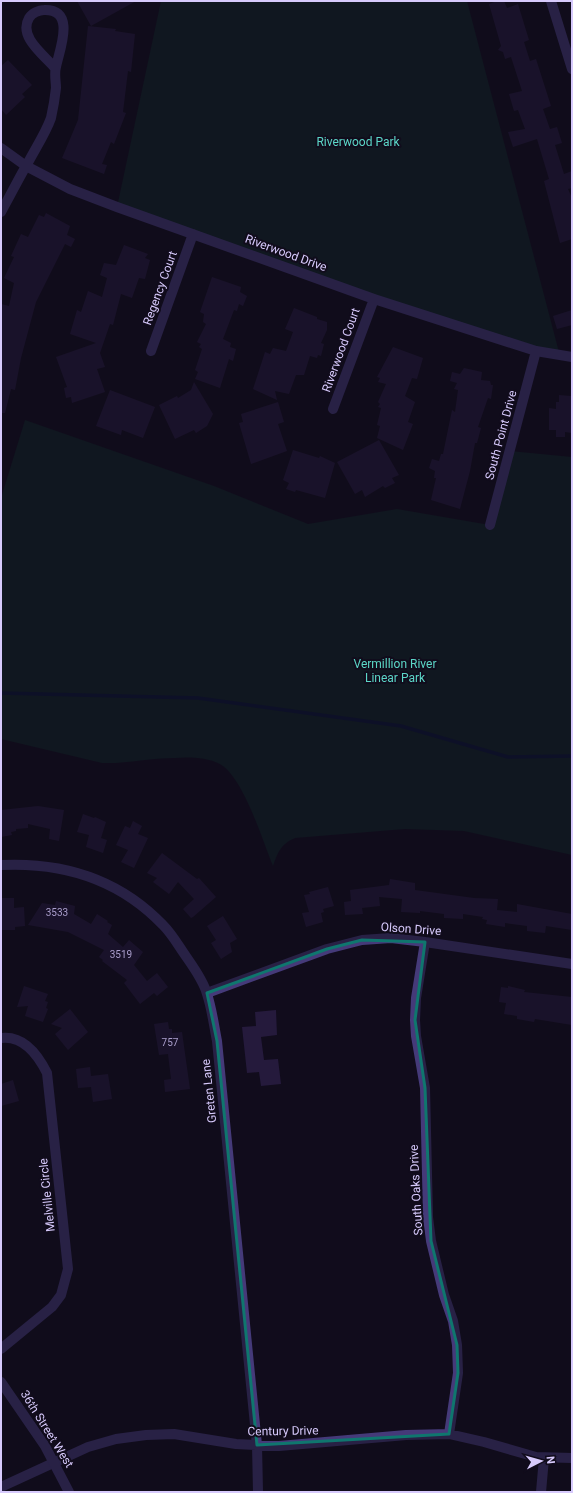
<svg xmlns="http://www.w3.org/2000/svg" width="573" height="1493" font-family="Roboto,sans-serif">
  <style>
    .green { fill: #102426 }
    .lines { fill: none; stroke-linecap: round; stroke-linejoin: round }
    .stream { stroke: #0b1537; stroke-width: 3.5 }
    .building { fill: #251a3c }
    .minor { stroke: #453a79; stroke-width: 10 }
    .tertiary { stroke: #453a79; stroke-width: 10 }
    .marked { fill: none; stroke: #0f766e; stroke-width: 3; stroke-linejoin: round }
    .labels { text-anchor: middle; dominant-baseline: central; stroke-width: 4; stroke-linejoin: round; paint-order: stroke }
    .number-label { font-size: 10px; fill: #aa9ecc }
    .park-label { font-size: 12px; fill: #5cd7c8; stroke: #110c1c }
    .street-label { font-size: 12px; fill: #d7cafc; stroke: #110c1c }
  </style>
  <rect width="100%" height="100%" fill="#110c1c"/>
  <path class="green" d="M 161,1 L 467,1 L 560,356 L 536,351 L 117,207 Z
    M 25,420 L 214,486 L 308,524 L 397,509 L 490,525 L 510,451 L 572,457 L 572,855 L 464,831 L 405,829 L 295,838 C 281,844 278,852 273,866 C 262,839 245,783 223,766 C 210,757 189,757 175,758 C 150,758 126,764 102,763 L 1,739 L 1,498 Z"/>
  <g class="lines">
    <path class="stream" d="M 1,693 L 198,698 L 401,726 L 508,757 L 572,756"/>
  </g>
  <path class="building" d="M 77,1 L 136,1 L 91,26 Z
    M 497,1 L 504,1 L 507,8 L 518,4 L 529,40 L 524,42 L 530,61 L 536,59 L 551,106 L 543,109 L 550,129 L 557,127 L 562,143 L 555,145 L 564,174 L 572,171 L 572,188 L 568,189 L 572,198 L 572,239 L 560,243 L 544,181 L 549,179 L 537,139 L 513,147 L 508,132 L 525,129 L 518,110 L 514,111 L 509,94 L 522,91 L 511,57 L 505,59 L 503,52 L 498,50 L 501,46 L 489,4 Z
    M 88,26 L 116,29 L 115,31 L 135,34 L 131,72 L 128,71 L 123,112 L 126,113 L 114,144 L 111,142 L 102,164 L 107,165 L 104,174 L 62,158 L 78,120 Z
    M 8,60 L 32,85 L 22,94 L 25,97 L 6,115 L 1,109 L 1,66 Z
    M 46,213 L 70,226 L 67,235 L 75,239 L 71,247 L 65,244 L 36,302 L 21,358 L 15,390 L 11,389 L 5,413 L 1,413 L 1,304 L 9,306 L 14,283 L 4,278 L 14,257 L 11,256 L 21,234 L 28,237 L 39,215 L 44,217 Z
    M 124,245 L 148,254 L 145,258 L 150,260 L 145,279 L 139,278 L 132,298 L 121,294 L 113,325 L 110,324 L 100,353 L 105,367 L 97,369 L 105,392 L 72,403 L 71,397 L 66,398 L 64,388 L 67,387 L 56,357 L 96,343 L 70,334 L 77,310 L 81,312 L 88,291 L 102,297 L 107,278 L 100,275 L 104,263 L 116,265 Z
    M 212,277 L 241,287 L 240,292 L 247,296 L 243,306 L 239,304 L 237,311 L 234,310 L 223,339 L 231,343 L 230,347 L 236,349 L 233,361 L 229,359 L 220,388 L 195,379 L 198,372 L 195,370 L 202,349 L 199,347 L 201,344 L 197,342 L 206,324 L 203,322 L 204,314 L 200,312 Z
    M 294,308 L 317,317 L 317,319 L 327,322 L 327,330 L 321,343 L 324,344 L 321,356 L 318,355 L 317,358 L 310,356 L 304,375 L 296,375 L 289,394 L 275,391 L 277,400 L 253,389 L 265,352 L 270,354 L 273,348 L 286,351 L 293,332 L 285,329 Z
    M 572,310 L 572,325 L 557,329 L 553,316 Z
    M 393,347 L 423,358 L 417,379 L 412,378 L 405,396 L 415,402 L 408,422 L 413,424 L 403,450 L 377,438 L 380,426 L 377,425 L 381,408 L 378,407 L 380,404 L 378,402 L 386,384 L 378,382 L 380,378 L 377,377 Z
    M 464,368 L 482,372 L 481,380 L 490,381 L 491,385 L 493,385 L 491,399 L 488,398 L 478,427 L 481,428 L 477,443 L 475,443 L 470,471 L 460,509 L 431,500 L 436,478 L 434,478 L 435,471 L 429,468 L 432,459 L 439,461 L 441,454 L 443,454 L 452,410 L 455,412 L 458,390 L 454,389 L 457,383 L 450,381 L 452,372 L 460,374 Z
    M 194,382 L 213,414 L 207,426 L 196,433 L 194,430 L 175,439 L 159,405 L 177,396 L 178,398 L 191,390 Z
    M 110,390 L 155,407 L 143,438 L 122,430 L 121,435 L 96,426 Z
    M 559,395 L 571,396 L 572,399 L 572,433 L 565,432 L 565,437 L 556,437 L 556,430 L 549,430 L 549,408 L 556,409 L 556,402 L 559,402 Z
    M 278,402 L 284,422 L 278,424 L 287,451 L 251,464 L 239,423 L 243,422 L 241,414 Z
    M 379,440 L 399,475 L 392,478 L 395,483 L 385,488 L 383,486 L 365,497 L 362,490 L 355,494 L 337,462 Z
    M 293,450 L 319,458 L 320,456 L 335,463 L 325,498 L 296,490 L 295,492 L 286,489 L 289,483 L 283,480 Z
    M 38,806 L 64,810 L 59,841 L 49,839 L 50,829 L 28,824 L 28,828 L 16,829 L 16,831 L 11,832 L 12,835 L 1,837 L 1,810 Z
    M 83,814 L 94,818 L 95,817 L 106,822 L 101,838 L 107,840 L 103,853 L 86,847 L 89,835 L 77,832 Z
    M 133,821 L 142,826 L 138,834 L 148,838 L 134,868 L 121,862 L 128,850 L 116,845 L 125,826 L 130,828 Z
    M 162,853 L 197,879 L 199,878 L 216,897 L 193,917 L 191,918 L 183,909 L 194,899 L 178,882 L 169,894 L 153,882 L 157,878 L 147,873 Z
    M 390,879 L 415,883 L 415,890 L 474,898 L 498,899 L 497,910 L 517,912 L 517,904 L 572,914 L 572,930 L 546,926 L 545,933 L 527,931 L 527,926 L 505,923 L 505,927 L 486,924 L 487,920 L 482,919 L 483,917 L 463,914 L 463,919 L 444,918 L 444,914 L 420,911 L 420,913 L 401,912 L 402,899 L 379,897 L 380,906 L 362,908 L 363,914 L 345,915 L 344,902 L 351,901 L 350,890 L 389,885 Z
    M 328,887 L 334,906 L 323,909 L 324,912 L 321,913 L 323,922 L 306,927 L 302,913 L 309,912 L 304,895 L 310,894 L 309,892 Z
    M 1,898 L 14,898 L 14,908 L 24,907 L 25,926 L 15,927 L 15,930 L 1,930 Z
    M 56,901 L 75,906 L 74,914 L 91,924 L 97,914 L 108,921 L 107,922 L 112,925 L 108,934 L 123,947 L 129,940 L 143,952 L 134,965 L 147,981 L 157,973 L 168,987 L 157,996 L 154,993 L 140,1004 L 124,983 L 127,980 L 102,961 L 103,960 L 99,957 L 104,950 L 68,932 L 28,925 L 42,903 L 55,905 Z
    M 223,916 L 237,939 L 230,943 L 232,952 L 221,959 L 211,943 L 216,940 L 207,926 Z
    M 24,986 L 48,994 L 45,1001 L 48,1002 L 46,1008 L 48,1009 L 43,1022 L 25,1016 L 28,1006 L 17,1007 Z
    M 508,986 L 525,990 L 524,992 L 572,997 L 572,1025 L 535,1019 L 534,1022 L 517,1019 L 517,1016 L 504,1014 L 506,1003 L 499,1002 L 501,987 L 508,988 Z
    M 70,1009 L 88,1032 L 68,1050 L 55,1034 L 62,1028 L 51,1024 Z
    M 276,1010 L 277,1035 L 261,1037 L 264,1060 L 278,1059 L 281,1084 L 261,1086 L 259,1072 L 247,1073 L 242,1027 L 256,1026 L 255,1012 Z
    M 168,1022 L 169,1029 L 172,1029 L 172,1033 L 182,1032 L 190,1089 L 165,1092 L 164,1080 L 171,1079 L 168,1054 L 159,1055 L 154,1024 Z
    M 90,1067 L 91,1076 L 108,1074 L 112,1099 L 93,1102 L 91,1087 L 78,1088 L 76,1069 Z
    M 13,1080 L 19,1101 L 1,1106 L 1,1084 Z"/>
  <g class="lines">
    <path class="minor" d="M 551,1 L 572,69
      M 1,148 L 26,166 L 70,189 L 117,207 L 374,299 L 536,351 L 572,357
      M 1,212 C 11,194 20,176 30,159 C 37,146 46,132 51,118 C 53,109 55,97 56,88 C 56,81 54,74 56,67 C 59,51 77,9 44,10 C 39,10 32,13 29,18 C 18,37 44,55 55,68
      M 151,351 L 193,234
      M 333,409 L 374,299
      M 490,525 L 536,351
      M 1,865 C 63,862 119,879 163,925 C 171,933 177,943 183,952 C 191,964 203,979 207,994 C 212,1009 214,1026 217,1041 L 257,1445 L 258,1492
      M 425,942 L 416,998 L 415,1020 L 416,1036 L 425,1088 L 428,1217 L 431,1241 L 444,1295 L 453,1321 L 457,1345 L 458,1373 L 449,1434
      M 207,993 L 327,949 L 362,940 L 391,938 L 425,942 L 572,964
      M 1,1038 C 24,1035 38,1055 47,1073 L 68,1269 L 61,1295 L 52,1307 L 1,1349
      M 1,1487 L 88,1447 L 116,1439 L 146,1435 L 174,1434 L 236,1444 L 279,1446 L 406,1435 L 449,1434 L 484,1442 L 536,1457 L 572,1458
      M 541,1492 L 544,1458"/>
    <path class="tertiary" d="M 1,1382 L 45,1446 L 69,1492"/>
  </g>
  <path d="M0 0H573V1493H0ZM 362,940 L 425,942 L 415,1020 L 425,1088 L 431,1241 L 457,1345 L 458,1373 L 449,1434 L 257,1445 L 217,1041 L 207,993 L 327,949 Z" fill="#110c1c" fill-opacity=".55" fill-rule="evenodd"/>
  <path class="marked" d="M 362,940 L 425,942 L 415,1020 L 425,1088 L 431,1241 L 457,1345 L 458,1373 L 449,1434 L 257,1445 L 217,1041 L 207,993 L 327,949 Z"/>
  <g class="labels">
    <g class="number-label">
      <text x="57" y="912">3533</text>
      <text x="121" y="954">3519</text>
      <text x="170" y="1042">757</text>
    </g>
    <g class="park-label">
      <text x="358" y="142">Riverwood Park</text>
      <text x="395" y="664">Vermillion River<tspan x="395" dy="14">Linear Park</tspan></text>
    </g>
    <g class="street-label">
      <text transform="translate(286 253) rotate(20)">Riverwood Drive</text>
      <text transform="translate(160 288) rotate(-70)">Regency Court</text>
      <text transform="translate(341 350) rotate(-70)">Riverwood Court</text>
      <text transform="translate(501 435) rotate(-75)">South Point Drive</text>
      <text transform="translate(411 929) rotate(4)">Olson Drive</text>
      <text transform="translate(209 1091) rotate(-96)">Greten Lane</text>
      <text transform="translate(416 1190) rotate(-93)">South Oaks Drive</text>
      <text transform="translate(47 1195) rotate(-96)">Melville Circle</text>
      <text transform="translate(47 1429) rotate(58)">36th Street West</text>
      <text transform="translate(283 1431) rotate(-1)">Century Drive</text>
    </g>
  </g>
  <rect width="573" height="1493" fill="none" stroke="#d7cafc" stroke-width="4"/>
  <g transform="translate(541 1461) rotate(84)" stroke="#110c1c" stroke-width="3" paint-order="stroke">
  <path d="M0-3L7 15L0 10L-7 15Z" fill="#d7cafc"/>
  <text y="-6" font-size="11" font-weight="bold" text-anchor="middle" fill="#d7cafc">N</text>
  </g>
</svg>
